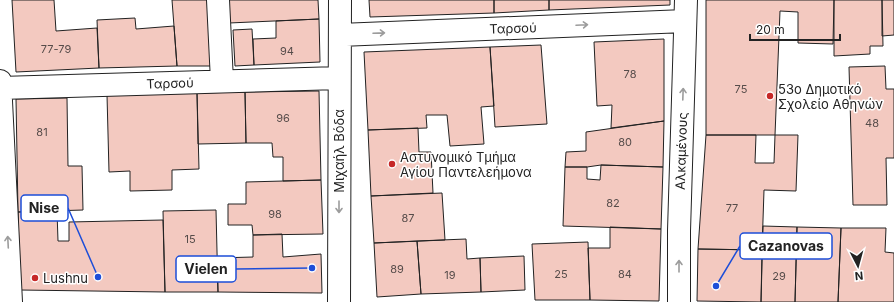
<svg xmlns="http://www.w3.org/2000/svg" width="894" height="302" font-family="Inter,sans-serif">
  <style>
    .building { fill: #f3c9c0; stroke: #222 }
    .lines { fill: none; stroke-linecap: round; stroke-linejoin: round }
    .minor-casing { stroke: #222; stroke-width: 24 }
    .minor { stroke: #fff; stroke-width: 22 }
    .oneway { stroke: #9c9c9c }
    .poi-dot { fill: #c62828; stroke: #fff; stroke-width: 1.5 }
    .labels { text-anchor: middle; dominant-baseline: central; stroke-width: 3; stroke-linejoin: round; paint-order: stroke }
    .number-label { font-size: 11px; fill: #564c4a }
    .street-label { font-size: 13px; fill: #222; stroke: #fff }
    .poi-label { font-size: 13px; fill: #222; stroke: #fff; text-anchor: start }
    .leader { fill: none; stroke: #1d4ed8; stroke-width: 1.5 }
    .callout-dot { fill: #1d4ed8; stroke: #fff; stroke-width: 1.5 }
    .callout { fill: #fff; stroke: #1d4ed8; stroke-width: 1.5 }
    .callout-label { font-size: 14px; text-anchor: middle; font-weight: bold; fill: #222 }
  </style>
  <rect width="100%" height="100%" fill="#fff"/>
  <path class="building" d="M 12,0 L 54,0 L 56,31 L 97,28 L 99,68 L 16,72 Z
    M 172,0 L 210,0 L 214,66 L 177,66 Z
    M 228,0 L 318,0 L 319,19 L 229,23 Z
    M 369,0 L 494,0 L 494,13 L 370,17 Z
    M 494,0 L 549,0 L 549,10 L 494,13 Z
    M 549,0 L 670,0 L 670,5 L 549,10 Z
    M 706,0 L 834,0 L 833,44 L 798,43 L 798,12 L 780,11 L 775,135 L 706,135 Z
    M 834,0 L 882,0 L 883,46 L 870,46 L 870,54 L 834,56 Z
    M 882,0 L 894,0 L 894,35 L 882,36 Z
    M 135,18 L 136,29 L 174,26 L 177,66 L 99,68 L 97,20 Z
    M 319,19 L 320,62 L 254,65 L 253,39 L 276,38 L 276,21 Z
    M 252,29 L 254,65 L 235,66 L 233,30 Z
    M 664,39 L 664,121 L 611,128 L 612,105 L 597,106 L 594,42 Z
    M 541,45 L 547,124 L 495,127 L 490,47 Z
    M 490,47 L 494,106 L 481,107 L 484,144 L 450,146 L 447,115 L 426,115 L 427,128 L 368,130 L 364,52 Z
    M 885,66 L 886,89 L 894,89 L 894,158 L 886,158 L 887,205 L 853,205 L 849,67 Z
    M 319,91 L 321,180 L 283,181 L 283,157 L 273,157 L 272,143 L 246,143 L 245,92 Z
    M 245,92 L 246,143 L 198,144 L 197,93 Z
    M 197,93 L 199,169 L 172,170 L 172,190 L 130,191 L 130,171 L 109,172 L 107,95 Z
    M 67,98 L 68,166 L 82,166 L 83,210 L 18,212 L 16,99 Z
    M 664,121 L 663,167 L 601,165 L 587,167 L 565,167 L 566,152 L 586,151 L 586,132 Z
    M 418,128 L 419,152 L 431,152 L 433,193 L 371,196 L 368,130 Z
    M 706,135 L 756,135 L 755,163 L 774,163 L 775,135 L 798,135 L 796,191 L 764,190 L 762,250 L 698,249 Z
    M 601,165 L 663,167 L 661,229 L 563,226 L 565,167 L 587,167 L 587,179 L 600,180 Z
    M 321,180 L 323,234 L 253,235 L 252,225 L 228,225 L 228,204 L 246,204 L 246,182 Z
    M 442,193 L 445,240 L 374,243 L 371,196 Z
    M 216,210 L 218,292 L 165,292 L 163,211 Z
    M 57,211 L 58,241 L 69,241 L 69,222 L 163,220 L 165,292 L 20,290 L 18,212 Z
    M 763,226 L 797,227 L 795,302 L 761,302 Z
    M 610,227 L 661,229 L 659,301 L 590,300 L 588,248 L 610,248 Z
    M 797,227 L 841,228 L 838,302 L 795,302 Z
    M 841,228 L 886,228 L 885,252 L 894,253 L 894,302 L 838,302 Z
    M 282,234 L 283,257 L 321,254 L 322,293 L 218,292 L 217,258 L 253,257 L 253,235 Z
    M 466,239 L 467,259 L 480,258 L 481,292 L 421,294 L 417,241 Z
    M 417,241 L 421,294 L 377,297 L 374,243 Z
    M 588,242 L 590,300 L 535,300 L 532,244 Z
    M 698,249 L 762,250 L 761,302 L 697,301 Z
    M 524,256 L 525,290 L 481,292 L 480,258 Z"/>
  <g class="lines">
    <defs>
      <path id="minor" d="M 218,0 L 222,81
        M 340,35 L 685,21
        M 0,81 L 11,302
        M 0,88 L 339,78
        M 339,302 L 340,0
        M 679,302 L 679,231 L 686,0"/>
    </defs>
    <use href="#minor" class="minor-casing"/>
    <use href="#minor" class="minor"/>
  </g>
  <defs><path id="oneway-shaft" d="M-6 0H5M1.5-3L5.5 0L1.5 3" fill="none" stroke-width="1.6" stroke-linecap="round" stroke-linejoin="round"/></defs>
  <g class="oneway">
    <use href="#oneway-shaft" transform="translate(582 25) rotate(-3)"/>
    <use href="#oneway-shaft" transform="translate(379 33) rotate(-2)"/>
    <use href="#oneway-shaft" transform="translate(683 94) rotate(-88)"/>
    <use href="#oneway-shaft" transform="translate(339 207) rotate(90)"/>
    <use href="#oneway-shaft" transform="translate(8 242) rotate(-93)"/>
    <use href="#oneway-shaft" transform="translate(679 266) rotate(-90)"/>
  </g>
  <g class="poi-dot">
    <circle cx="770" cy="96" r="4"/>
    <circle cx="392" cy="164" r="4"/>
    <circle cx="35" cy="278" r="4"/>
  </g>
  <g class="labels">
    <g class="number-label">
      <text x="56" y="49">77-79</text>
      <text x="287" y="51">94</text>
      <text x="630" y="74">78</text>
      <text x="741" y="89">75</text>
      <text x="283" y="118">96</text>
      <text x="872" y="123">48</text>
      <text x="42" y="132">81</text>
      <text x="625" y="142">80</text>
      <text x="613" y="203">82</text>
      <text x="732" y="208">77</text>
      <text x="275" y="214">98</text>
      <text x="408" y="218">87</text>
      <text x="190" y="239">15</text>
      <text x="397" y="269">89</text>
      <text x="561" y="274">25</text>
      <text x="625" y="274">84</text>
      <text x="450" y="275">19</text>
      <text x="779" y="276">29</text>
    </g>
    <g class="street-label">
      <text transform="translate(513 28) rotate(-2)">Ταρσού</text>
      <text transform="translate(170 83) rotate(-2)">Ταρσού</text>
      <text transform="translate(339 151) rotate(-90)">Μιχαήλ Βόδα</text>
      <text transform="translate(681 151) rotate(-88)">Αλκαμένους</text>
    </g>
    <g class="poi-label">
      <text x="778" y="89">53ο Δημοτικό<tspan x="778" dy="15">Σχολείο Αθηνών</tspan></text>
      <text x="400" y="157">Αστυνομικό Τμήμα<tspan x="400" dy="15">Αγίου Παντελεήμονα</tspan></text>
      <text x="43" y="278">Lushnu</text>
    </g>
  </g>
  <path class="leader" d="M98 277L68 208M716 286L740 246M312 268L236 269"/>
  <g class="callout-dot">
    <circle cx="98" cy="277" r="4"/>
    <circle cx="716" cy="286" r="4"/>
    <circle cx="312" cy="268" r="4"/>
  </g>
  <g class="callout">
    <rect x="21" y="195" width="47" height="26" rx="4"/>
    <rect x="740" y="233" width="92" height="26" rx="4"/>
    <rect x="176" y="256" width="60" height="26" rx="4"/>
  </g>
  <g class="callout-label">
    <text x="44" y="213">Nise</text>
    <text x="786" y="251">Cazanovas</text>
    <text x="206" y="274">Vielen</text>
  </g>
  <g transform="translate(858 266) rotate(174)" stroke="#ffffff" stroke-width="3" paint-order="stroke">
  <path d="M0-3L7 15L0 10L-7 15Z" fill="#222222"/>
  <text y="-6" font-size="11" font-weight="bold" text-anchor="middle" fill="#222222">N</text>
  </g>
  <path d="M750 34v6h90v-6" fill="none" stroke="#222222" stroke-width="2"/>
  <text x="756" y="34" font-size="12" fill="#222222" stroke="#ffffff" stroke-width="3" paint-order="stroke">20 m</text>
</svg>
